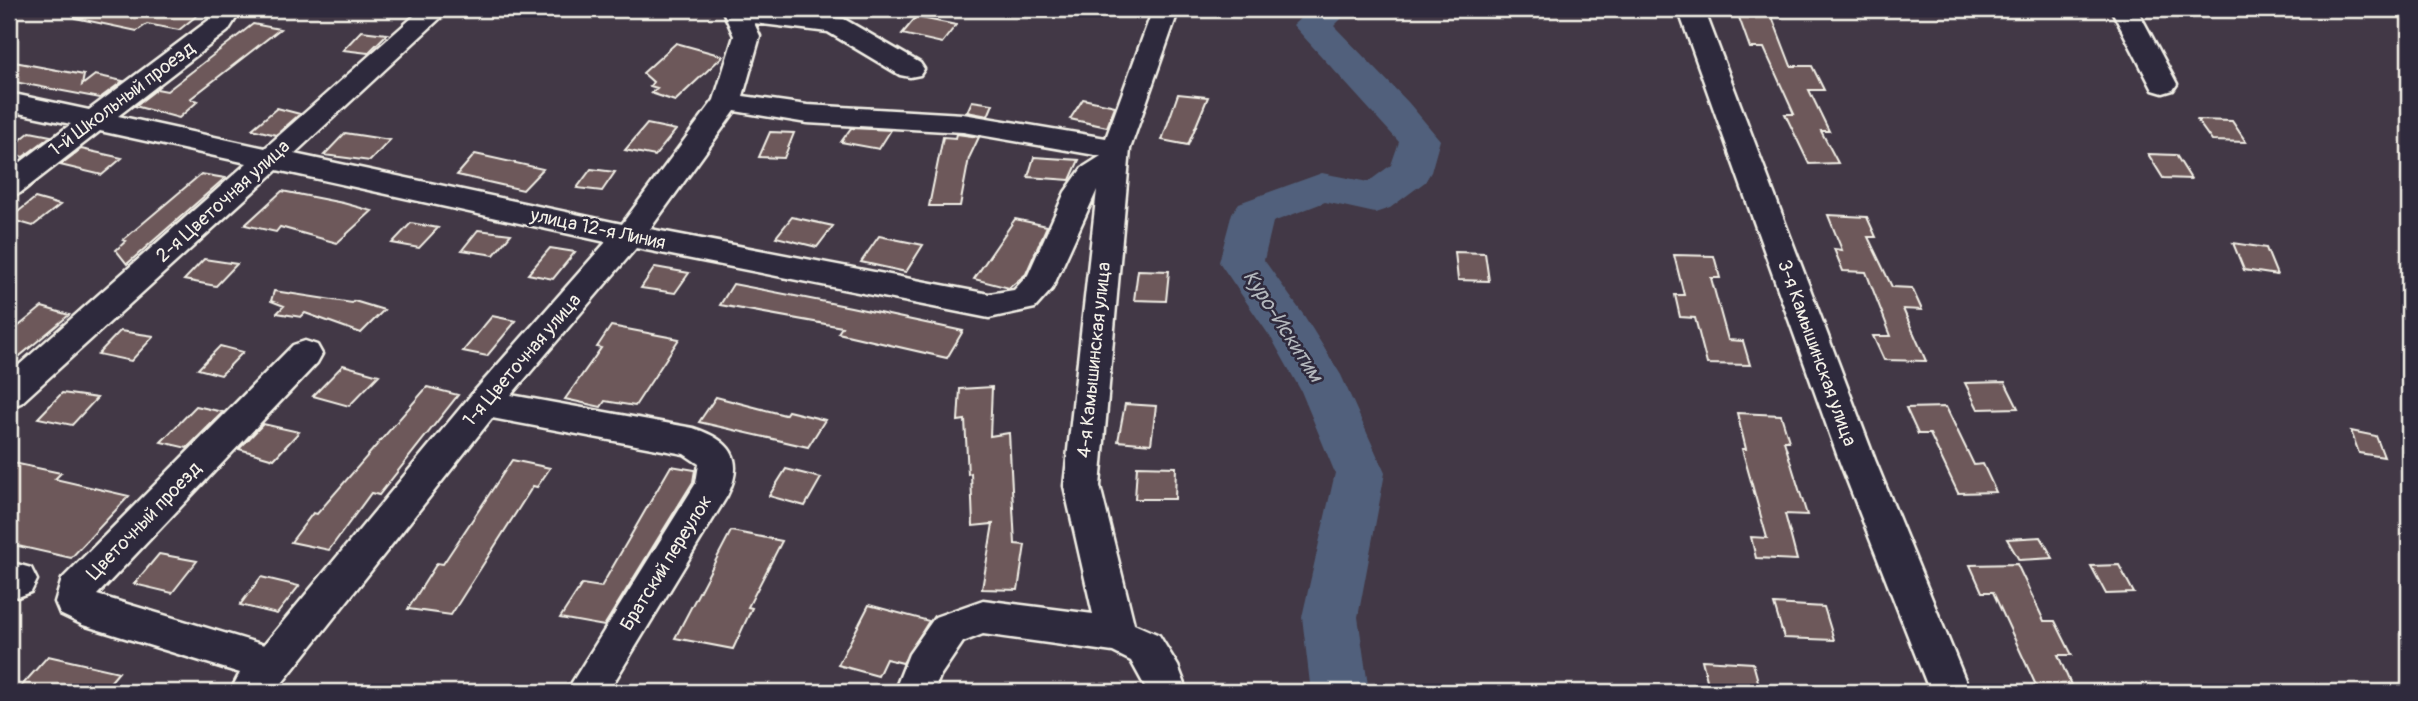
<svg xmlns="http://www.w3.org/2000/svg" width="2418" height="701" font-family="Pangolin,sans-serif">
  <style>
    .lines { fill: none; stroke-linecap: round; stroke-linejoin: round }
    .river { fill: #51617b; fill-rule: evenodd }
    .building { fill: #6d595a; stroke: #f4f1e8; stroke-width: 2 }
    .minor-casing { stroke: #f4f1e8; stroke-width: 5 }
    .minor { fill: #2f2a3d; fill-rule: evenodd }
    .labels { text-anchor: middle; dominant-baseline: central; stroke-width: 5; stroke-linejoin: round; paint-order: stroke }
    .street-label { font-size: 19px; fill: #f4f1e8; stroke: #2f2a3d }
    .water-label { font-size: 21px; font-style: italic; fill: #b3b7bc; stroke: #2f2a3d }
  </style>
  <rect width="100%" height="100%" fill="#423846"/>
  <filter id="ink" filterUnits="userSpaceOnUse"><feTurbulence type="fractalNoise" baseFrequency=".0143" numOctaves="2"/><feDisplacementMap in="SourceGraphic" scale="14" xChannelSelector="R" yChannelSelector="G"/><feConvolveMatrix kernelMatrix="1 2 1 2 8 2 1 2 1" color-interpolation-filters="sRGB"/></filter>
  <g filter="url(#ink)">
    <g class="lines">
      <path class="river" d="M 1310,9 L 1351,9 L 1334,26 L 1408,102 L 1440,140 L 1431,172 L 1425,182 L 1390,208 L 1375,213 L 1325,202 L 1273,222 L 1264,260 L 1305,317 L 1341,375 L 1385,473 L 1358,617 L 1369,692 L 1311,692 L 1302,617 L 1335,473 L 1301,391 L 1273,341 L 1219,262 L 1232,213 L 1239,203 L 1322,173 L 1368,182 L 1391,165 L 1399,142 L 1293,25 Z"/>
    </g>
    <path class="building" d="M 76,9 L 205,9 L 179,30 L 147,24 L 137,31 L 75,18 Z
      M 1736,9 L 1769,9 L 1791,66 L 1812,66 L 1824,90 L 1809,90 L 1829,131 L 1821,131 L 1838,163 L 1809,164 L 1785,114 L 1794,114 L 1764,48 L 1750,48 Z
      M 916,17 L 956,25 L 942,43 L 902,34 Z
      M 253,24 L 280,29 L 190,99 L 198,101 L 179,118 L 135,106 L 157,89 L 167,91 Z
      M 361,31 L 387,34 L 368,53 L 343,50 Z
      M 676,43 L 723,56 L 675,101 L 651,93 L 657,88 L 650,86 L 653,82 L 643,73 Z
      M 9,61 L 84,75 L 82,85 L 95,75 L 123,81 L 100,98 L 9,81 Z
      M 1178,94 L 1208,97 L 1188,145 L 1162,140 Z
      M 1083,99 L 1115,106 L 1107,127 L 1070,119 Z
      M 972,101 L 993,104 L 988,116 L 967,112 Z
      M 277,108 L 300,114 L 276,135 L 252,129 Z
      M 2197,120 L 2232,121 L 2246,142 L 2212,141 Z
      M 647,124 L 676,130 L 655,156 L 625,150 Z
      M 851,128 L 891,130 L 879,149 L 841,142 Z
      M 30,132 L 51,136 L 23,157 L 9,153 L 9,149 Z
      M 770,132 L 794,133 L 784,158 L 759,157 Z
      M 345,133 L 390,140 L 370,161 L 324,155 Z
      M 957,134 L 979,137 L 969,158 L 960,206 L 929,206 L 943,137 L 956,138 Z
      M 81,149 L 122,158 L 102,175 L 60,165 Z
      M 475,154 L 543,169 L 523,190 L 457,175 Z
      M 2148,154 L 2176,155 L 2191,179 L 2163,178 Z
      M 1034,157 L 1079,160 L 1070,180 L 1028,177 Z
      M 591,169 L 615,172 L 602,191 L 577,188 Z
      M 201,174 L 225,178 L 127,264 L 116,250 L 126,241 L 123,240 Z
      M 282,191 L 343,203 L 372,211 L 337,243 L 280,227 L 276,232 L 245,225 Z
      M 35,198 L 60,205 L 33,226 L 9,219 Z
      M 1828,215 L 1867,217 L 1876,237 L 1868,237 L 1892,287 L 1912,288 L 1922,310 L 1903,309 L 1926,361 L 1884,360 L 1873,336 L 1891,336 L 1866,272 L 1843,271 L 1834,249 L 1842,250 Z
      M 792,217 L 833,226 L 817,247 L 776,237 Z
      M 1015,219 L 1047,226 L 1026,274 L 1009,288 L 974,279 Z
      M 411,223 L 438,228 L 419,248 L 392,243 Z
      M 478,230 L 511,234 L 494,255 L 462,250 Z
      M 879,236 L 923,245 L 906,272 L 861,262 Z
      M 2233,243 L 2266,248 L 2277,275 L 2244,270 Z
      M 550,248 L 575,252 L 553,279 L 528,274 Z
      M 1455,252 L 1485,253 L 1489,281 L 1458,280 Z
      M 1674,255 L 1714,256 L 1720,278 L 1711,278 L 1728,340 L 1743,341 L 1750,365 L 1707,364 L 1695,318 L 1680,317 L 1675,295 L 1684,295 Z
      M 204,259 L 237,264 L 216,286 L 184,280 Z
      M 655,267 L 689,273 L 675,293 L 641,288 Z
      M 1138,270 L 1169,271 L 1166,301 L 1134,300 Z
      M 733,284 L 851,307 L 963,331 L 947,358 L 838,333 L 842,327 L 720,305 Z
      M 274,291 L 352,303 L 354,301 L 384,310 L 361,333 L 305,313 L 301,317 L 277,313 L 284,306 L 271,301 Z
      M 42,307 L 69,315 L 9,365 L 9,334 Z
      M 492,316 L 516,321 L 487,356 L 463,351 Z
      M 611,326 L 679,339 L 635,406 L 605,401 L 601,407 L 565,399 L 601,348 L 597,347 Z
      M 120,331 L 154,336 L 131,361 L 98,354 Z
      M 220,346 L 243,352 L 221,375 L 198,369 Z
      M 343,365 L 379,375 L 349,406 L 313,396 Z
      M 2005,382 L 2018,408 L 1978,409 L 1965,383 Z
      M 427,387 L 458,395 L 379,495 L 371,493 L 329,550 L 291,542 L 313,513 L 317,514 Z
      M 992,387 L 990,436 L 1009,433 L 1015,544 L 1025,545 L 1018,590 L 982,589 L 993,524 L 973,526 L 971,473 L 968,474 L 965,420 L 958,421 L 960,389 Z
      M 62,393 L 97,398 L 72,425 L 38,418 Z
      M 716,397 L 785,415 L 788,411 L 825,420 L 808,447 L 699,422 Z
      M 1125,404 L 1156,406 L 1151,444 L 1118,441 Z
      M 196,406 L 223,412 L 187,448 L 161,442 Z
      M 1946,407 L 1974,465 L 1983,464 L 1996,492 L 1958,493 L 1930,434 L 1918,434 L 1906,408 Z
      M 1737,413 L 1781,415 L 1789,441 L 1784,441 L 1807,515 L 1785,514 L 1797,560 L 1756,558 L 1751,537 L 1767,538 L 1742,449 L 1746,449 Z
      M 263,424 L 299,432 L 274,459 L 239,449 Z
      M 2351,431 L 2376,436 L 2384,457 L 2359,453 Z
      M 512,460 L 550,468 L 537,487 L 533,486 L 451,615 L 408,609 L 437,563 L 443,564 Z
      M 9,462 L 61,473 L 55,479 L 129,496 L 71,558 L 9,544 Z
      M 671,466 L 695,470 L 693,482 L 604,626 L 560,618 L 582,584 L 601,587 Z
      M 1137,466 L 1176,467 L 1175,499 L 1135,499 Z
      M 786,469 L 821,478 L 805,506 L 769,496 Z
      M 731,531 L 782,541 L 748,607 L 752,608 L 733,649 L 675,638 Z
      M 2041,537 L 2053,558 L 2019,560 L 2007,539 Z
      M 159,554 L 197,561 L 172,593 L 134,584 Z
      M 2017,564 L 2044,621 L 2055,621 L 2072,655 L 2058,655 L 2074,692 L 2039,692 L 1993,592 L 1982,592 L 1970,565 Z
      M 2119,565 L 2134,593 L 2106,594 L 2091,566 Z
      M 261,577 L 299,586 L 277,614 L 240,605 Z
      M 1774,604 L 1824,607 L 1834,640 L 1784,638 Z
      M 869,605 L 929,621 L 903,663 L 886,659 L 878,676 L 838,665 Z
      M 48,656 L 119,672 L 102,692 L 16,692 Z
      M 1702,660 L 1753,663 L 1761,692 L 1710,692 Z"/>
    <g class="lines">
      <defs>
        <path id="minor" d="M 216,9 L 242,9 L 228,31 L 118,116 L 265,148 L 422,9 L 450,9 L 294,154 L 622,224 L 714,100 L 734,36 L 722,9 L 766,9 L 844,19 L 920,63 L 924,69 L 920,75 L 910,77 L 900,75 L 828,32 L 754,23 L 760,36 L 743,96 L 807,105 L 963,114 L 1106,138 L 1153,9 L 1179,9 L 1130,149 L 1100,486 L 1134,624 L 1159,635 L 1178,666 L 1188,692 L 1148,692 L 1131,661 L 1113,652 L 983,634 L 963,642 L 940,676 L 934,692 L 894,692 L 909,654 L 935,617 L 983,600 L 1093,614 L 1064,486 L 1097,190 L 1052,289 L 1035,308 L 989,318 L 636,248 L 511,395 L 693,428 C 730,440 746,458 727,496 L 608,692 L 566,692 L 696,483 L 699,464 L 684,454 L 492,418 L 275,692 L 230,692 L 240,673 L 83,625 L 60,614 L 55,602 L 62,579 L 293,345 L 305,341 L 317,345 L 322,354 L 317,363 L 97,595 L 264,645 L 472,394 L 606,242 L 277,170 L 21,403 L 9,407 L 9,374 L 247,163 L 100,131 L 20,193 L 9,196 L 9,171 L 71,124 L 9,111 L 9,93 L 89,110 L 209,20 ZM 735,111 L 807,123 L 963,132 L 1101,156 L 1082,168 L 1065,192 L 1028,275 L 1014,290 L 989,294 L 650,229 Z
          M 1678,9 L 1704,9 L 1875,460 L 1970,692 L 1930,692 L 1839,460 Z
          M 2111,9 L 2137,9 L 2177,84 L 2173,90 L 2163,93 L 2153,90 Z
          M 9,562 L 31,568 L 37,580 L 31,592 L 18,597 L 9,594 Z"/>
      </defs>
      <use href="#minor" class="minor-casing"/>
      <use href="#minor" class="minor"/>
    </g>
  </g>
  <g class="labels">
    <g class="street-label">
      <text transform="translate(122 99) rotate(-37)">1-й Школьный проезд</text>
      <text transform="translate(223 201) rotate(-42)">2-я Цветочная улица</text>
      <text transform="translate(598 229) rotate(12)">улица 12-я Линия</text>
      <text transform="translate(1817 353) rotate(70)">3-я Камышинская улица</text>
      <text transform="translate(522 360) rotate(-49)">1-я Цветочная улица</text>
      <text transform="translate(1094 360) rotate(-84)">4-я Камышинская улица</text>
      <text transform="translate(144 521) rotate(-46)">Цветочный проезд</text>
      <text transform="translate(666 563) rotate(-58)">Братский переулок</text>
    </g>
    <g class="water-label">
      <text transform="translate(1283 326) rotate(57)">Куро-Искитим</text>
    </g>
  </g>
  <rect width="2418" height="701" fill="none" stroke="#2f2a3d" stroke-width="35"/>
  <rect x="18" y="18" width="2383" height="666" fill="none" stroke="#f4f1e8" stroke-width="2.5" filter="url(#ink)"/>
</svg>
